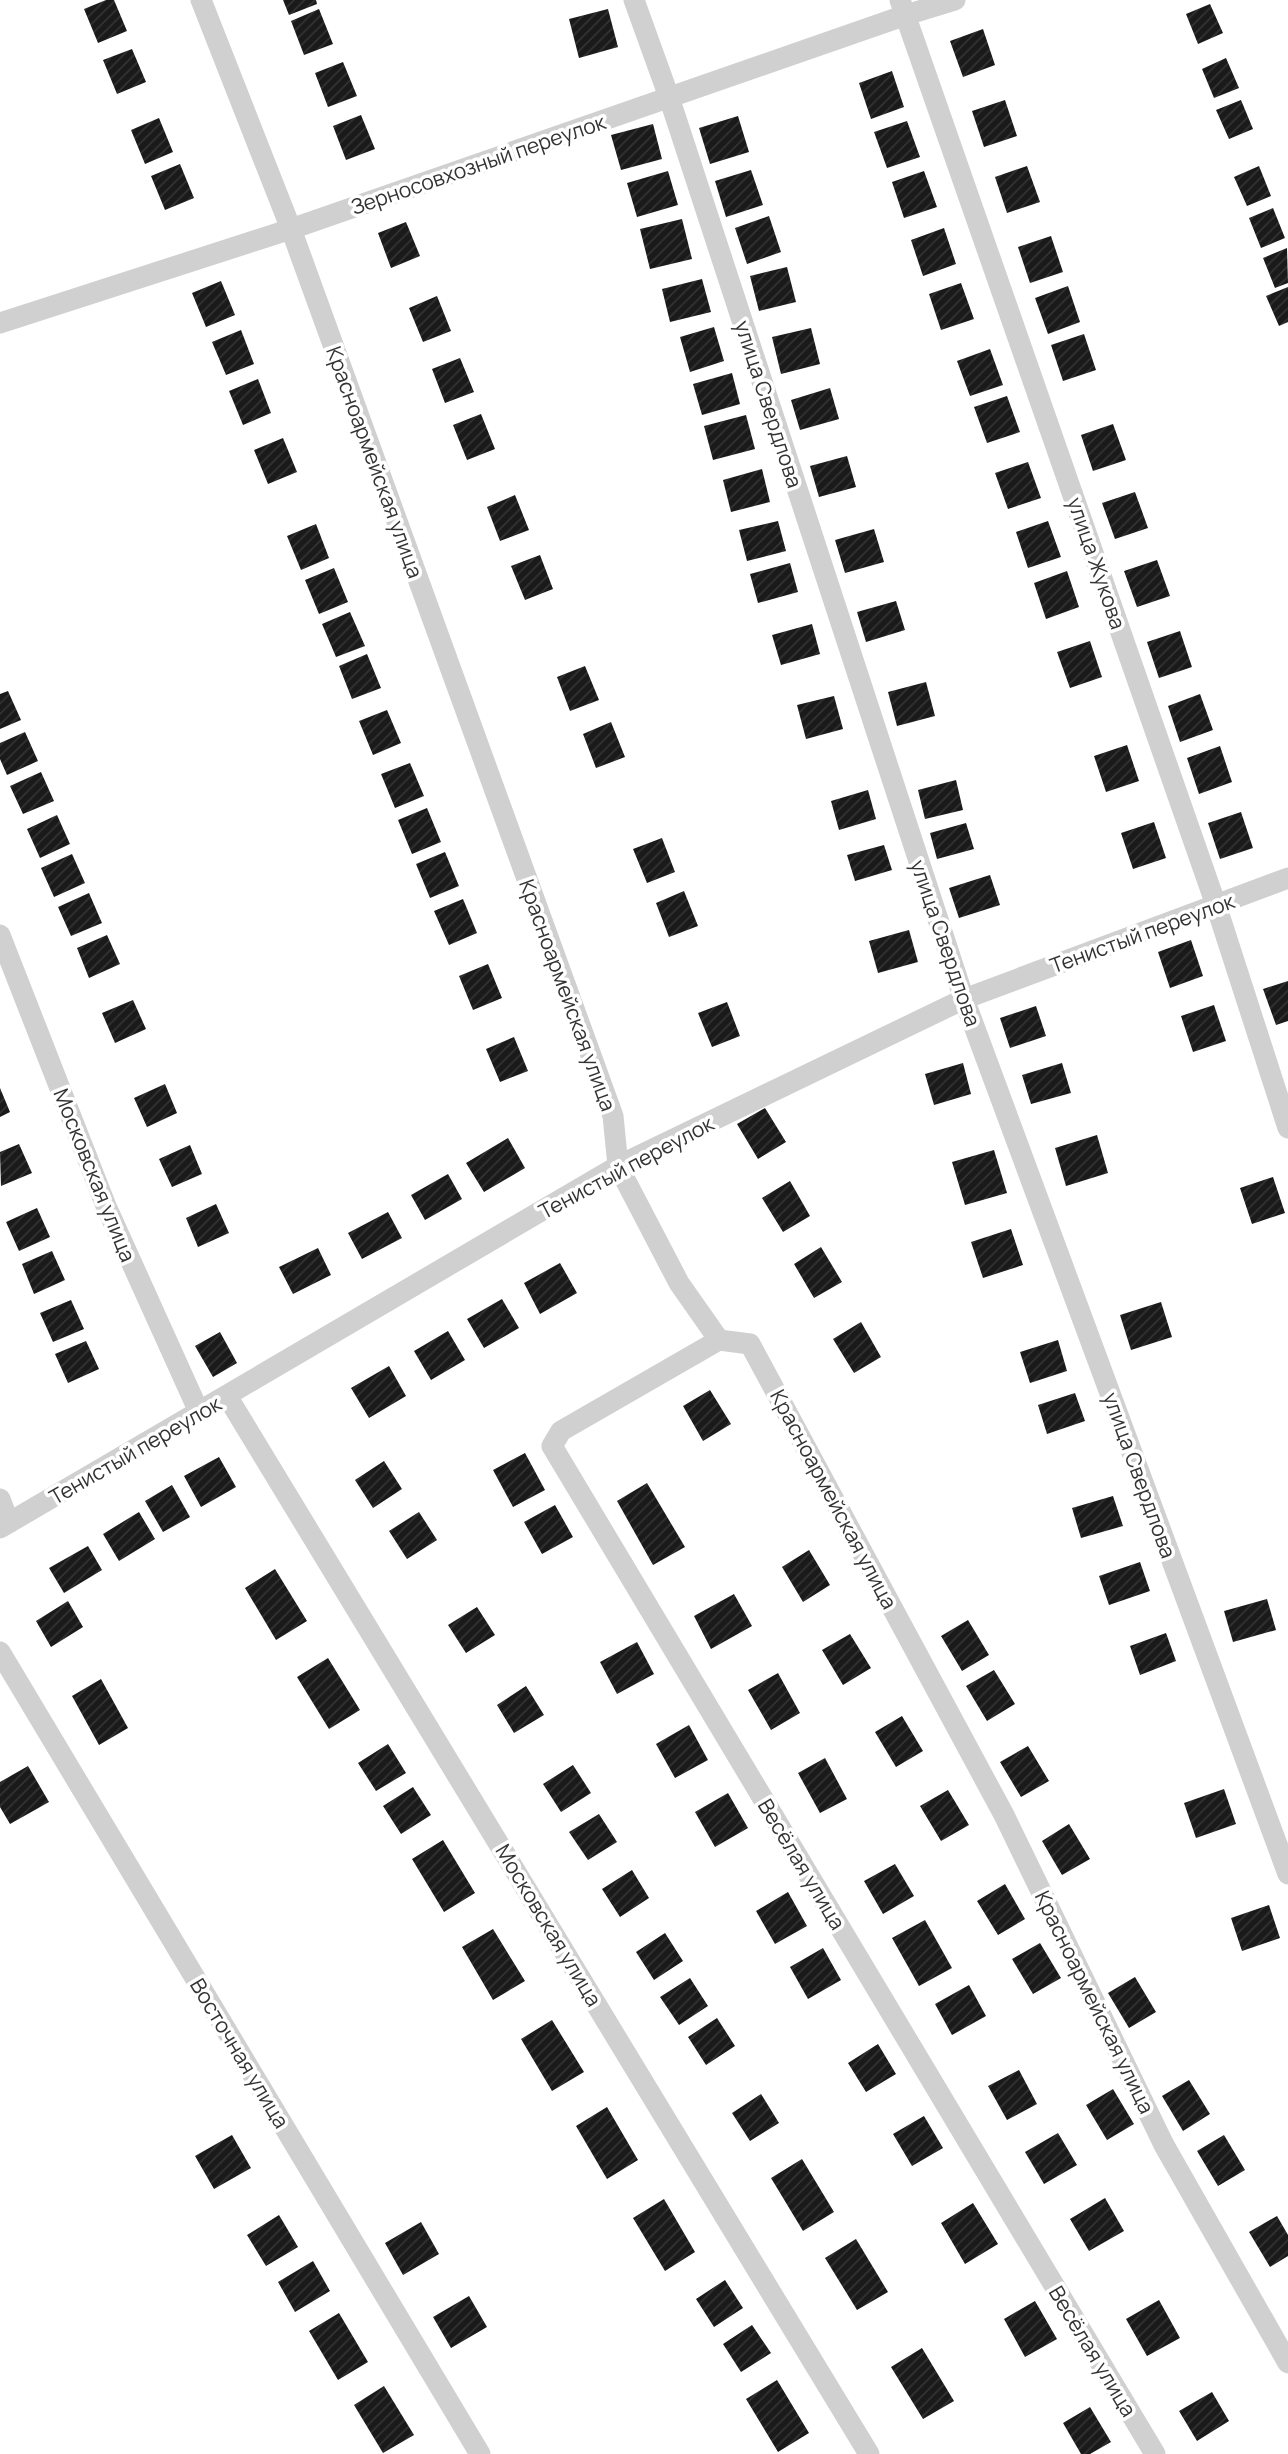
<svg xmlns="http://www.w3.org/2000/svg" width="1288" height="2454" font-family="Manrope,sans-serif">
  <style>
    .building { fill: url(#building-hatch) }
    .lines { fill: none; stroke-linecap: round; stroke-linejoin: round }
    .minor { stroke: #d0d0d0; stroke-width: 21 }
    .labels { text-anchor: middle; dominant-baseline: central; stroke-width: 7; stroke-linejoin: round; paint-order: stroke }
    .street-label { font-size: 21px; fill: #333; stroke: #fff }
  </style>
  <defs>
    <pattern id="building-hatch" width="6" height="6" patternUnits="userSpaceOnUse" patternTransform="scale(1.75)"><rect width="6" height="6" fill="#1a1a1a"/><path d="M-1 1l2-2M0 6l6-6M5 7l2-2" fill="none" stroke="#333"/></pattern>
  </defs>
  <rect width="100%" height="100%" fill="#fff"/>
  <path class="building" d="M 106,0 L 114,0 L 127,31 L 98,43 L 84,9 Z
    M 283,0 L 316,0 L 317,4 L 289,15 Z
    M 1210,4 L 1223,33 L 1198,44 L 1186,14 Z
    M 319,9 L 333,44 L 304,55 L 291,21 Z
    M 608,9 L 618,47 L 579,58 L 569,19 Z
    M 983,29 L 995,65 L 963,77 L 950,41 Z
    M 132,49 L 146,82 L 117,94 L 103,60 Z
    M 1226,58 L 1239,88 L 1214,98 L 1202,69 Z
    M 343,62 L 357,96 L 328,107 L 315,73 Z
    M 892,71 L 904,107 L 871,119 L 859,83 Z
    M 1005,100 L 1017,136 L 984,147 L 972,111 Z
    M 1241,100 L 1253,129 L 1229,139 L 1216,110 Z
    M 361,115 L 375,149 L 346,160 L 333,126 Z
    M 738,116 L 749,152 L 710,164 L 699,128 Z
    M 159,118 L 173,152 L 145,164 L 131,130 Z
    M 907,121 L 920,157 L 887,168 L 874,132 Z
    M 653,124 L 662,159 L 621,170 L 611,135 Z
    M 180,164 L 194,198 L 165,210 L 151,176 Z
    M 1027,166 L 1040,202 L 1007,213 L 995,177 Z
    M 1259,166 L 1271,196 L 1247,206 L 1234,177 Z
    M 751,170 L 763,205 L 726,217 L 715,181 Z
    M 668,171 L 678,205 L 637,217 L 627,183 Z
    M 924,171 L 937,207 L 904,218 L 892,182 Z
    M 1273,208 L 1285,238 L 1261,248 L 1249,218 Z
    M 769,216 L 781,252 L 747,264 L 735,228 Z
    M 682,219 L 692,259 L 650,269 L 640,229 Z
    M 406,222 L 420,256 L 391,268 L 378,233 Z
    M 944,228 L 956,264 L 923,276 L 911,240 Z
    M 1051,236 L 1063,272 L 1030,283 L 1018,247 Z
    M 1287,248 L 1288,283 L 1275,288 L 1263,258 Z
    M 787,267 L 796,302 L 759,311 L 750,276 Z
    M 702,279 L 711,312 L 670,322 L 662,289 Z
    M 221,281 L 235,315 L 206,327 L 192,293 Z
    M 961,283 L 974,319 L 941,330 L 929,294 Z
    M 1068,286 L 1080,322 L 1048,334 L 1035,298 Z
    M 1288,287 L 1288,322 L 1279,326 L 1266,296 Z
    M 437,296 L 451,331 L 423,342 L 409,308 Z
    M 714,327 L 724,361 L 690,372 L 680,337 Z
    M 811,328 L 820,364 L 781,374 L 772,337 Z
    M 241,330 L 254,364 L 226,375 L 212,342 Z
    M 1084,334 L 1096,370 L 1063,381 L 1051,345 Z
    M 990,349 L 1003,385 L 970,396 L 957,361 Z
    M 460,358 L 474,392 L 445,403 L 432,369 Z
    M 732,373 L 740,404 L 702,415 L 693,384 Z
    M 258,379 L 271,413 L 243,425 L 229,391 Z
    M 830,388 L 839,419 L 800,430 L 791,400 Z
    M 1007,396 L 1020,432 L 987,443 L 974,407 Z
    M 481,414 L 495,449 L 467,460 L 453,425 Z
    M 746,415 L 755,449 L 713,460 L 704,426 Z
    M 1113,424 L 1126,460 L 1093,471 L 1081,435 Z
    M 283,438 L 297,472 L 268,484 L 254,450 Z
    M 847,456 L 856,487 L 819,497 L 810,466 Z
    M 1028,462 L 1041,498 L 1008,509 L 995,473 Z
    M 762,469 L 770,502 L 731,512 L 723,480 Z
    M 1135,492 L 1148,528 L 1115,539 L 1102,503 Z
    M 515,495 L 529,530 L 500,541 L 487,507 Z
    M 778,521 L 786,551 L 747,561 L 739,530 Z
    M 1048,521 L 1061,557 L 1028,568 L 1016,532 Z
    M 316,524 L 329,558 L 301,570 L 287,536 Z
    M 874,529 L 884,562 L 845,573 L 835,540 Z
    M 540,555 L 553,589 L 525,600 L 511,566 Z
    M 1157,560 L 1170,596 L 1137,607 L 1124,571 Z
    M 790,563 L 798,592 L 758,603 L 750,574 Z
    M 334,568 L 348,602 L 319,614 L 305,580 Z
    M 1067,571 L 1079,607 L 1046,619 L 1034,583 Z
    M 896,601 L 905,630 L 866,642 L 857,612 Z
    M 350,612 L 365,646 L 336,657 L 322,624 Z
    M 812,624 L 820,654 L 781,665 L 772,635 Z
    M 1180,631 L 1192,667 L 1159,678 L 1147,642 Z
    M 1090,641 L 1102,677 L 1070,688 L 1057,652 Z
    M 367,654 L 381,688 L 352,699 L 339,666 Z
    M 585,666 L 599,700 L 570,711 L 557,677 Z
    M 926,682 L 935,716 L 897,726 L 888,692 Z
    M 8,691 L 21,720 L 0,729 L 0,694 Z
    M 1200,694 L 1213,730 L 1180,742 L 1168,706 Z
    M 834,696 L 843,729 L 806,739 L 797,705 Z
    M 387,710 L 401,743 L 373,755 L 359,721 Z
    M 611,722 L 625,757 L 596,768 L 583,734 Z
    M 25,732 L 38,761 L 7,775 L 0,759 L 0,743 Z
    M 1127,745 L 1139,781 L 1106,792 L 1094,756 Z
    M 1220,746 L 1232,782 L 1199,794 L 1187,758 Z
    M 410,763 L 424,796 L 395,808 L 381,774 Z
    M 41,772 L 54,801 L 23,814 L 10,786 Z
    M 956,780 L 963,810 L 925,819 L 918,790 Z
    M 868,790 L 876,819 L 839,830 L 831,801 Z
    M 427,808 L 441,842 L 412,854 L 398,820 Z
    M 1241,812 L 1253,848 L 1220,859 L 1208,823 Z
    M 57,815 L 70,844 L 40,858 L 27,829 Z
    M 1154,822 L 1166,858 L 1133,869 L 1121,833 Z
    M 966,823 L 974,849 L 937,859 L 930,833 Z
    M 662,838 L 675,872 L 647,883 L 633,849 Z
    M 884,845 L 892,870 L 855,881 L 847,855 Z
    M 445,852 L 459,886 L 430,898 L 416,864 Z
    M 72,854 L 85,883 L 54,897 L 41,868 Z
    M 990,875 L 1000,905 L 959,918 L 949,888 Z
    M 684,891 L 698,926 L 669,937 L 656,903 Z
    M 89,893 L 102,923 L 71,936 L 58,907 Z
    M 463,899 L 477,933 L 449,945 L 434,911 Z
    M 909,930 L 918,962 L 878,973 L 869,941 Z
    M 107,935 L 120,964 L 89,978 L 77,948 Z
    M 1191,940 L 1203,976 L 1170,988 L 1158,952 Z
    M 488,964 L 502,998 L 473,1010 L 459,976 Z
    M 1288,981 L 1288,1021 L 1276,1025 L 1263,989 Z
    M 133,1000 L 146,1029 L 115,1043 L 102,1013 Z
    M 727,1002 L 740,1036 L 712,1047 L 698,1013 Z
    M 1214,1005 L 1226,1041 L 1193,1052 L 1181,1016 Z
    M 1036,1006 L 1046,1036 L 1010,1048 L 1000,1018 Z
    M 514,1037 L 528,1071 L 500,1082 L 486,1049 Z
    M 963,1063 L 971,1094 L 934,1105 L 925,1074 Z
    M 1062,1063 L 1071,1093 L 1031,1104 L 1022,1075 Z
    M 165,1084 L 177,1113 L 147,1127 L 134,1098 Z
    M 0,1088 L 10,1112 L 0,1117 Z
    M 765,1108 L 786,1142 L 758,1159 L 737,1124 Z
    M 1097,1135 L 1108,1173 L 1066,1186 L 1055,1148 Z
    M 508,1138 L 525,1168 L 484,1192 L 466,1163 Z
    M 19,1144 L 32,1173 L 1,1186 L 0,1152 Z
    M 190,1145 L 202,1174 L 172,1187 L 159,1159 Z
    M 994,1150 L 1007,1193 L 965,1205 L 952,1162 Z
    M 448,1174 L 462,1199 L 425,1220 L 411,1195 Z
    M 1273,1177 L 1285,1213 L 1252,1224 L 1240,1188 Z
    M 790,1181 L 810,1216 L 783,1232 L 762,1198 Z
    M 216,1204 L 229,1233 L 198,1247 L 186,1218 Z
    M 37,1208 L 50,1237 L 19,1251 L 6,1222 Z
    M 388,1212 L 402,1238 L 362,1259 L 348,1233 Z
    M 1011,1229 L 1023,1265 L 983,1278 L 971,1242 Z
    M 821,1247 L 842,1282 L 814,1298 L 794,1264 Z
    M 318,1248 L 331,1275 L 293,1294 L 279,1267 Z
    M 52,1251 L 65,1280 L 34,1294 L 22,1264 Z
    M 560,1263 L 577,1293 L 540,1314 L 524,1283 Z
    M 502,1299 L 519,1328 L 484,1348 L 467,1319 Z
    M 71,1300 L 84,1329 L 53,1342 L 40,1313 Z
    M 1161,1302 L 1172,1337 L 1131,1350 L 1120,1315 Z
    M 861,1322 L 881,1357 L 854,1373 L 833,1339 Z
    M 448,1331 L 465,1360 L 431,1380 L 414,1351 Z
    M 220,1332 L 237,1363 L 213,1377 L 195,1346 Z
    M 1058,1340 L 1067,1371 L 1030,1383 L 1020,1352 Z
    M 86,1341 L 99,1369 L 68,1383 L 55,1354 Z
    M 389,1366 L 406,1396 L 369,1418 L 351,1388 Z
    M 710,1390 L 731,1424 L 703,1441 L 683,1406 Z
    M 1075,1393 L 1085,1421 L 1047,1434 L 1038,1405 Z
    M 525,1453 L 545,1490 L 513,1507 L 493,1470 Z
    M 219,1457 L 236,1487 L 201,1507 L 184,1476 Z
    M 384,1461 L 402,1489 L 373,1508 L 355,1480 Z
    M 647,1483 L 685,1547 L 653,1565 L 617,1501 Z
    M 172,1485 L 190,1517 L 163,1532 L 145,1501 Z
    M 1113,1496 L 1123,1526 L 1081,1538 L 1072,1508 Z
    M 555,1505 L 573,1537 L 542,1554 L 524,1522 Z
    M 139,1512 L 155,1539 L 119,1561 L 103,1534 Z
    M 419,1512 L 437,1540 L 407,1559 L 389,1531 Z
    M 88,1546 L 102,1570 L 64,1593 L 49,1568 Z
    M 809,1550 L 830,1585 L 803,1602 L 782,1567 Z
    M 1140,1562 L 1150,1591 L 1109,1605 L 1099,1576 Z
    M 275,1569 L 307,1621 L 276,1640 L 245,1588 Z
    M 734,1594 L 752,1626 L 711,1649 L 694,1616 Z
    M 1267,1599 L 1276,1630 L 1233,1642 L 1224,1611 Z
    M 68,1601 L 83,1627 L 51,1647 L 36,1621 Z
    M 477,1607 L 495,1635 L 466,1653 L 448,1625 Z
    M 968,1620 L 989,1655 L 962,1671 L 941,1636 Z
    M 1166,1633 L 1176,1661 L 1140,1675 L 1130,1646 Z
    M 850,1634 L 871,1668 L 843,1685 L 822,1650 Z
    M 637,1642 L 654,1674 L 617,1694 L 600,1662 Z
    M 328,1658 L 360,1710 L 329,1729 L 297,1677 Z
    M 994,1670 L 1015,1704 L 987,1721 L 966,1686 Z
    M 778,1673 L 800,1713 L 771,1730 L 748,1690 Z
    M 101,1679 L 128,1728 L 99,1745 L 72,1696 Z
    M 526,1686 L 544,1715 L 514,1733 L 497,1705 Z
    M 902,1716 L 923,1751 L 896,1767 L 875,1732 Z
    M 689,1725 L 708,1760 L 675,1778 L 656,1744 Z
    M 388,1744 L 406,1773 L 376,1791 L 358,1763 Z
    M 1028,1746 L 1049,1781 L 1021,1797 L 1000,1762 Z
    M 825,1758 L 847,1799 L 820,1813 L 798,1773 Z
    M 573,1765 L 591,1793 L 561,1812 L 543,1784 Z
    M 28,1766 L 49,1802 L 10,1824 L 0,1807 L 0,1782 Z
    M 413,1787 L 431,1815 L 401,1834 L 383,1806 Z
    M 1224,1789 L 1236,1824 L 1196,1838 L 1184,1803 Z
    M 948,1790 L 969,1825 L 941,1841 L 920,1806 Z
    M 728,1793 L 748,1828 L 715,1847 L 695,1812 Z
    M 599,1814 L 617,1842 L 588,1860 L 569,1832 Z
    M 1069,1824 L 1090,1859 L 1062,1875 L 1042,1841 Z
    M 443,1840 L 475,1893 L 444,1912 L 412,1859 Z
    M 895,1864 L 914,1896 L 883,1914 L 864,1881 Z
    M 632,1870 L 649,1898 L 620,1917 L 602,1889 Z
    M 1005,1884 L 1025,1919 L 998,1935 L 977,1901 Z
    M 788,1892 L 807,1926 L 775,1944 L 756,1911 Z
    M 1269,1905 L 1280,1938 L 1242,1951 L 1231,1918 Z
    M 925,1920 L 952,1968 L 919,1986 L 892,1938 Z
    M 493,1929 L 525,1981 L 493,2000 L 462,1947 Z
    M 665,1933 L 683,1961 L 654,1980 L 636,1952 Z
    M 1040,1943 L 1061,1978 L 1033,1994 L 1012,1959 Z
    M 823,1948 L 841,1980 L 808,1999 L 790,1967 Z
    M 1135,1977 L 1156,2012 L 1129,2028 L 1108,1993 Z
    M 690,1978 L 708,2006 L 679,2025 L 660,1997 Z
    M 969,1985 L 986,2016 L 952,2035 L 935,2004 Z
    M 717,2018 L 735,2046 L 706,2065 L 688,2037 Z
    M 552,2020 L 584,2072 L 552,2091 L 521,2039 Z
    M 878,2044 L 896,2074 L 866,2092 L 848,2063 Z
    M 1019,2070 L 1037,2104 L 1007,2120 L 988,2086 Z
    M 1189,2080 L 1210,2114 L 1183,2131 L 1162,2096 Z
    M 1113,2089 L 1134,2124 L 1107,2140 L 1086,2105 Z
    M 761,2094 L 779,2123 L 750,2141 L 732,2113 Z
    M 607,2107 L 638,2160 L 607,2179 L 576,2126 Z
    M 924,2116 L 943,2148 L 912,2166 L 893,2134 Z
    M 1058,2133 L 1077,2165 L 1044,2184 L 1025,2152 Z
    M 232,2135 L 251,2168 L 214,2189 L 195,2156 Z
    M 1224,2135 L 1245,2170 L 1218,2186 L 1197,2151 Z
    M 802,2159 L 834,2212 L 803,2231 L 771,2178 Z
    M 1105,2198 L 1124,2231 L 1089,2251 L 1070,2219 Z
    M 664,2199 L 695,2252 L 665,2271 L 633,2218 Z
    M 973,2203 L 998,2244 L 965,2264 L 941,2223 Z
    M 279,2215 L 298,2247 L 266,2266 L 247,2235 Z
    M 1277,2216 L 1288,2235 L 1288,2256 L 1270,2267 L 1249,2232 Z
    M 421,2222 L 439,2254 L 403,2275 L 385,2243 Z
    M 856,2239 L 888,2292 L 857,2310 L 825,2258 Z
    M 313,2261 L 330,2291 L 295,2312 L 278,2282 Z
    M 725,2280 L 743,2308 L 714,2327 L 696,2299 Z
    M 469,2296 L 487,2327 L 451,2348 L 433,2317 Z
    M 1159,2300 L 1180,2338 L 1147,2356 L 1126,2319 Z
    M 1035,2301 L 1057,2339 L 1025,2357 L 1004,2319 Z
    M 339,2313 L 368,2362 L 338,2380 L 309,2331 Z
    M 752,2325 L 771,2353 L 741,2372 L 723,2344 Z
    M 922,2348 L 954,2401 L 923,2419 L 891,2367 Z
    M 777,2380 L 809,2433 L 778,2452 L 746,2399 Z
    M 384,2386 L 414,2435 L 383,2453 L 354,2405 Z
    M 1212,2392 L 1229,2421 L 1197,2441 L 1179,2411 Z
    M 1090,2407 L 1111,2442 L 1090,2454 L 1081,2454 L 1063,2423 Z"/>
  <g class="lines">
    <path class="minor" d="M 201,0 L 291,229 L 613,1116 L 618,1166 L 679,1283 L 719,1340 L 750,1344 L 1004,1815 L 1164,2145 L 1288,2363
      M 634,0 L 669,97 L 964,999 L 1288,1874
      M 900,0 L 1216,905 L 1288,1128
      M 0,323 L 291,229 L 906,15 L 955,0
      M 0,935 L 106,1206 L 199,1412
      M 719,1340 L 561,1431 L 552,1446 L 1155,2454
      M 227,1396 L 869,2454
      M 0,1499 L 9,1523
      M 0,1528 L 618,1166 L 964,999 L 1288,878
      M 0,1652 L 480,2454"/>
  </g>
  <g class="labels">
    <g class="street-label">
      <text transform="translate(478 164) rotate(-19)">Зерносовхозный переулок</text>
      <text transform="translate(769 404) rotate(72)">улица Свердлова</text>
      <text transform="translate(375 462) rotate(70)">Красноармейская улица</text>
      <text transform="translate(1097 563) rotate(71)">улица Жукова</text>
      <text transform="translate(1142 933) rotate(-20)">Тенистый переулок</text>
      <text transform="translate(946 943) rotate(71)">улица Свердлова</text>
      <text transform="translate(568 995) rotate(70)">Красноармейская улица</text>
      <text transform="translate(626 1167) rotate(-28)">Тенистый переулок</text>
      <text transform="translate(95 1175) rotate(68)">Московская улица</text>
      <text transform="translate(135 1450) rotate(-30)">Тенистый переулок</text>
      <text transform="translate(1140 1475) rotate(70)">улица Свердлова</text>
      <text transform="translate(834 1499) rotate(62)">Красноармейская улица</text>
      <text transform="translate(802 1864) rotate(59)">Весёлая улица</text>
      <text transform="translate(549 1925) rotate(59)">Московская улица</text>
      <text transform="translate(1095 2002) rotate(64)">Красноармейская улица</text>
      <text transform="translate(240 2053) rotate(59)">Восточная улица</text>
      <text transform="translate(1093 2351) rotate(59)">Весёлая улица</text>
    </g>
  </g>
</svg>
